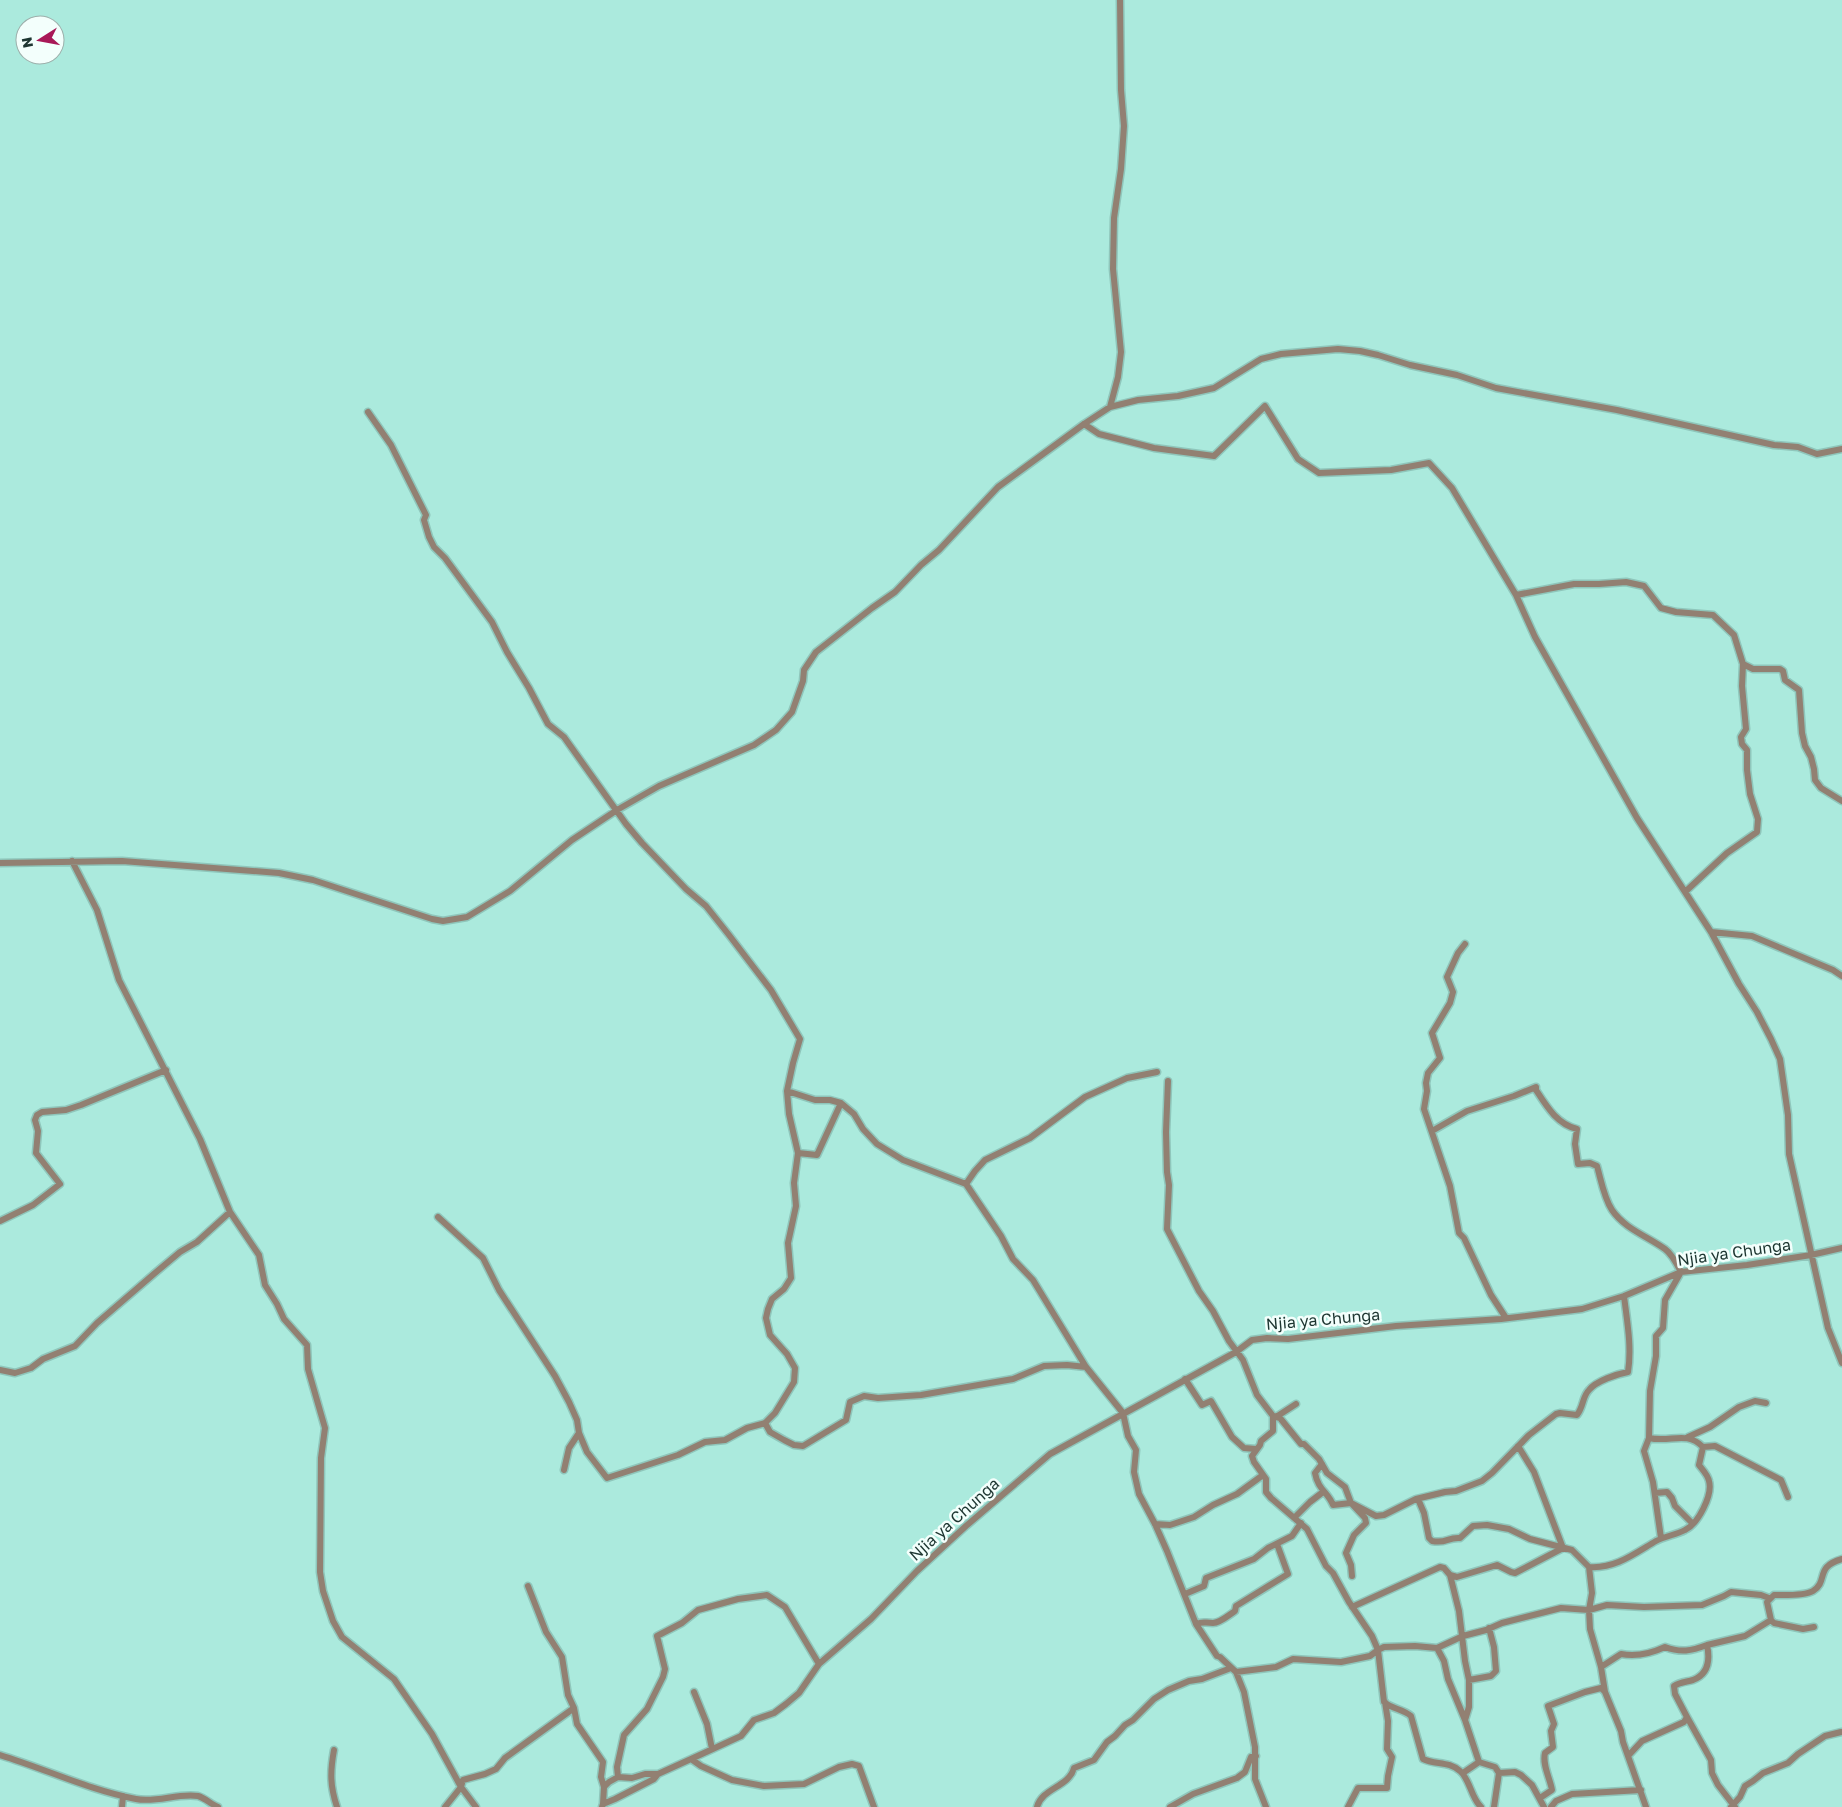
<svg xmlns="http://www.w3.org/2000/svg" width="1842" height="1807" font-family="'Golos Text',sans-serif">
  <style>
    .lines { fill: none; stroke-linecap: round; stroke-linejoin: round }
    .minor-casing { stroke: #8fc6bb; stroke-width: 9 }
    .minor { stroke: #928072; stroke-width: 6 }
    .labels { text-anchor: middle; dominant-baseline: central; stroke-width: 5; stroke-linejoin: round; paint-order: stroke }
    .street-label { font-size: 16px; fill: #1d3631; stroke: #f3fffc }
  </style>
  <rect width="100%" height="100%" fill="#abeadd"/>
  <g class="lines">
    <defs>
      <path id="minor" d="M 1110,407 L 1118,377 L 1121,352 L 1113,269 L 1114,218 L 1121,169 L 1124,126 L 1121,90 L 1120,0
        M 368,412 L 391,445 L 426,515 L 424,520 L 429,537 L 434,547 L 445,558 L 492,622 L 507,652 L 529,688 L 548,724 L 564,737 L 626,824 L 642,843 L 686,889 L 706,906 L 729,935 L 771,990 L 800,1039 L 793,1063 L 787,1091 L 815,1100 L 830,1100 L 841,1103 L 854,1114 L 863,1129 L 877,1144 L 903,1160 L 966,1184 L 1001,1236 L 1013,1259 L 1033,1280 L 1086,1367 L 1123,1413 L 1128,1436 L 1136,1450 L 1134,1472 L 1139,1494 L 1155,1524 L 1167,1551 L 1196,1624 L 1217,1656 L 1220,1657 L 1236,1672 L 1244,1692 L 1255,1747 L 1255,1779 L 1266,1807
        M 1084,424 L 1099,434 L 1154,448 L 1214,456 L 1265,406 L 1298,459 L 1319,473 L 1391,470 L 1429,463 L 1452,488 L 1516,595 L 1535,637 L 1637,818 L 1711,932 L 1739,984 L 1757,1012 L 1771,1039 L 1780,1059 L 1788,1115 L 1789,1154 L 1828,1328 L 1842,1363
        M 1516,595 L 1574,584 L 1599,584 L 1626,582 L 1644,586 L 1661,608 L 1676,612 L 1713,615 L 1734,635 L 1743,664 L 1753,669 L 1780,669 L 1783,671 L 1785,680 L 1799,690 L 1802,733 L 1805,746 L 1811,757 L 1814,769 L 1815,780 L 1821,788 L 1842,801
        M 72,861 L 97,910 L 119,980 L 200,1139 L 230,1212 L 259,1255 L 265,1285 L 277,1304 L 284,1319 L 307,1345 L 308,1369 L 325,1428 L 321,1458 L 320,1572 L 323,1591 L 333,1621 L 342,1637 L 394,1679 L 432,1734 L 461,1787 L 476,1807
        M 0,863 L 122,861 L 279,873 L 313,880 L 432,919 L 443,921 L 467,917 L 510,891 L 572,840 L 617,810 L 659,786 L 754,745 L 776,730 L 792,712 L 803,681 L 804,670 L 816,652 L 872,608 L 895,592 L 921,565 L 939,550 L 998,487 L 1084,424 L 1110,407 L 1138,400 L 1178,396 L 1214,388 L 1261,359 L 1281,354 L 1338,349 L 1360,351 L 1378,355 L 1410,365 L 1457,375 L 1496,388 L 1617,410 L 1774,445 L 1798,447 L 1817,454 L 1842,449
        M 1685,892 L 1727,853 L 1757,832 L 1758,819 L 1750,794 L 1747,770 L 1747,750 L 1742,744 L 1741,737 L 1746,729 L 1742,686 L 1743,664
        M 1711,932 L 1752,936 L 1833,970 L 1842,976
        M 1465,944 L 1458,953 L 1447,977 L 1453,992 L 1450,1003 L 1432,1033 L 1440,1058 L 1428,1073 L 1426,1083 L 1427,1091 L 1424,1109 L 1450,1186 L 1459,1233 L 1464,1238 L 1491,1295 L 1506,1318
        M 1168,1081 L 1166,1132 L 1167,1172 L 1169,1185 L 1167,1229 L 1199,1291 L 1213,1311 L 1229,1341 L 1243,1360 L 1257,1395 L 1273,1416 L 1273,1431 L 1261,1441 L 1260,1445 L 1252,1456 L 1254,1462 L 1266,1479 L 1266,1492 L 1271,1498 L 1307,1529 L 1326,1566 L 1333,1573 L 1349,1602 L 1372,1636 L 1378,1650 L 1384,1647 L 1415,1646 L 1437,1648 L 1463,1636 L 1486,1630 L 1502,1623 L 1561,1608 L 1589,1610 L 1607,1605 L 1644,1607 L 1702,1605 L 1724,1596 L 1731,1592 L 1761,1595 L 1769,1598
        M 1432,1131 L 1467,1111 L 1514,1096 L 1536,1087 L 1536,1090 C 1547,1107 1557,1124 1577,1129 L 1575,1144 L 1578,1164 L 1590,1163 L 1597,1166 C 1601,1180 1604,1198 1612,1210 C 1625,1229 1647,1236 1665,1249 C 1672,1254 1677,1264 1681,1272 L 1665,1300 L 1663,1328 L 1656,1336 L 1656,1356 L 1650,1391 L 1649,1438
        M 798,1153 L 817,1155 L 841,1103
        M 966,1184 L 975,1171 L 985,1160 L 1030,1138 L 1085,1097 L 1127,1078 L 1157,1072
        M 438,1217 L 483,1258 L 499,1290 L 555,1376 L 569,1402 L 577,1420 L 579,1433 L 587,1452 L 607,1478 L 678,1455 L 705,1442 L 725,1440 L 747,1428 L 765,1423 L 775,1413 L 794,1382 L 795,1368 L 787,1354 L 770,1335 L 766,1318 L 768,1309 L 772,1299 L 784,1289 L 791,1278 L 788,1243 L 796,1206 L 794,1183 L 798,1153 L 789,1114 L 787,1091
        M 0,1221 L 33,1205 L 60,1184 L 36,1153 L 38,1131 L 35,1120 L 37,1115 L 42,1112 L 66,1110 L 81,1105 L 166,1070
        M 0,1370 L 15,1373 L 31,1368 L 43,1359 L 75,1346 L 97,1323 L 155,1273 L 180,1252 L 197,1242 L 230,1212
        M 1185,1379 L 1202,1405 L 1211,1401 L 1232,1437 L 1244,1448 L 1256,1449
        M 1273,1416 L 1280,1418 L 1301,1444 L 1304,1444 L 1319,1459 L 1327,1473 L 1345,1487 L 1351,1503 L 1365,1518 L 1366,1523 L 1354,1535 L 1346,1553 L 1351,1565 L 1352,1576
        M 1276,1417 L 1296,1404
        M 765,1423 L 770,1432 L 784,1440 L 794,1445 L 803,1446 L 846,1420 L 850,1402 L 864,1396 L 878,1398 L 921,1395 L 1013,1379 L 1044,1366 L 1067,1365 L 1086,1367
        M 1688,1437 L 1710,1427 L 1739,1407 L 1755,1401 L 1766,1403
        M 1322,1464 L 1315,1473 C 1318,1490 1328,1492 1333,1505 L 1351,1503 L 1376,1516 L 1384,1515 L 1416,1499 L 1445,1492 L 1456,1491 L 1482,1481 L 1492,1473 L 1529,1435 L 1556,1414 L 1560,1413 L 1577,1415 C 1584,1406 1582,1397 1589,1390 C 1596,1381 1617,1374 1628,1372 C 1632,1347 1627,1321 1624,1296
        M 564,1470 L 569,1448 L 579,1433
        M 1655,1493 L 1667,1492 L 1672,1498 L 1675,1506 L 1692,1523
        M 1418,1499 L 1424,1513 L 1429,1538 L 1432,1541 C 1447,1544 1447,1537 1460,1538 L 1473,1526 L 1487,1525 L 1509,1529 L 1530,1539 L 1572,1550 L 1589,1567 L 1592,1593 L 1589,1610 L 1590,1629 L 1601,1667 L 1605,1692 L 1621,1731 L 1623,1742 L 1646,1807
        M 1294,1518 L 1310,1502 L 1323,1492
        M 1155,1524 L 1170,1525 L 1194,1517 L 1213,1505 L 1237,1494 L 1263,1475
        M 1661,1538 L 1653,1482 L 1644,1451 L 1649,1438 C 1671,1443 1686,1430 1703,1447
        M 1589,1567 C 1615,1569 1634,1554 1656,1541 C 1665,1536 1676,1535 1685,1530 C 1698,1524 1713,1495 1709,1481 C 1708,1475 1702,1469 1699,1465 L 1703,1447 L 1715,1446 L 1781,1480 L 1788,1497
        M 1450,1575 L 1459,1611 L 1465,1661 L 1469,1680
        M 1185,1594 L 1204,1586 L 1206,1578 L 1254,1559 L 1268,1548 L 1292,1536 L 1301,1523
        M 1352,1607 L 1440,1567 L 1444,1568 L 1450,1575 L 1457,1577 L 1497,1565 L 1511,1572 L 1515,1573 L 1563,1548 L 1534,1472 L 1518,1446
        M 1771,1620 L 1774,1623 L 1803,1629 L 1814,1627
        M 1196,1624 C 1204,1621 1204,1623 1213,1623 C 1220,1623 1229,1615 1235,1611 L 1236,1606 L 1288,1574 L 1277,1544
        M 1437,1648 L 1444,1661 L 1448,1679 L 1465,1720
        M 1378,1650 L 1384,1702 C 1392,1709 1403,1709 1411,1716 L 1423,1759 C 1435,1765 1449,1761 1460,1771 C 1470,1779 1471,1798 1481,1807
        M 819,1664 L 871,1619 L 917,1571 L 966,1526 L 1050,1454 L 1236,1352 L 1252,1340 L 1267,1338 L 1288,1339 L 1396,1326 L 1501,1319 L 1582,1309 L 1624,1296 L 1681,1272 L 1747,1265 L 1811,1255 L 1842,1248
        M 1601,1667 L 1621,1654 C 1636,1657 1652,1653 1665,1647 C 1681,1653 1691,1651 1707,1645
        M 1236,1672 L 1276,1667 L 1293,1659 L 1341,1662 L 1370,1656 L 1378,1650
        M 694,1692 L 707,1724 L 712,1749
        M 574,1708 L 577,1724 L 603,1762 L 601,1777 L 604,1787
        M 1687,1717 L 1711,1760 L 1712,1773 L 1718,1785 L 1735,1807
        M 334,1750 C 330,1772 330,1786 337,1807
        M 0,1755 C 46,1769 89,1790 136,1799 C 157,1803 177,1793 198,1796 C 205,1798 211,1804 218,1807
        M 1628,1756 L 1642,1741 L 1684,1722 L 1687,1717 L 1675,1694 L 1674,1686 C 1680,1682 1686,1682 1693,1680 C 1709,1674 1710,1659 1707,1645 L 1745,1636 L 1771,1620 L 1767,1602 L 1774,1595 C 1783,1595 1805,1596 1813,1591 C 1829,1581 1814,1567 1842,1559
        M 1479,1762 L 1465,1720 L 1469,1707 L 1469,1680 L 1491,1676 L 1496,1671 L 1494,1647 L 1489,1628
        M 1463,1773 L 1479,1762 L 1495,1767 L 1499,1773 L 1515,1772 L 1521,1775 L 1532,1785 L 1544,1807
        M 618,1777 L 617,1767 L 624,1735 L 647,1709 L 663,1677 L 665,1669 L 657,1636 L 682,1623 L 698,1610 L 738,1599 L 767,1595 L 785,1607 L 819,1664 L 799,1693 L 786,1704 L 774,1713 L 754,1720 L 741,1736 L 691,1759
        M 1540,1798 L 1552,1790 C 1550,1778 1542,1765 1545,1753 L 1553,1747 L 1551,1731 L 1554,1724 L 1548,1706 L 1585,1692 L 1601,1688 L 1605,1692
        M 603,1804 L 604,1787 L 609,1782 L 618,1777 L 632,1778 L 645,1774 L 658,1774
        M 122,1807 L 123,1796
        M 445,1807 L 461,1787 L 463,1780 L 485,1774 L 496,1769 L 505,1758 L 574,1708 L 568,1695 L 562,1657 L 546,1632 L 528,1586
        M 602,1807 L 603,1804 L 615,1799 L 654,1779 L 658,1774 L 691,1759 L 701,1766 L 732,1780 L 764,1786 L 804,1784 L 839,1767 L 852,1764 L 859,1766 L 874,1807
        M 1037,1807 C 1042,1788 1069,1787 1074,1768 L 1094,1760 L 1107,1742 L 1115,1736 L 1125,1725 L 1133,1720 L 1154,1699 L 1168,1690 L 1189,1681 L 1202,1679 L 1231,1668
        M 1170,1807 L 1193,1794 L 1237,1778 L 1245,1772 L 1251,1757 L 1256,1756
        M 1348,1807 L 1358,1788 L 1387,1788 L 1388,1776 L 1392,1757 L 1387,1749 L 1388,1721 L 1385,1702
        M 1494,1807 L 1499,1773
        M 1551,1807 L 1556,1801 L 1572,1794 L 1641,1790
        M 1731,1807 L 1740,1797 L 1745,1786 L 1753,1781 L 1763,1773 L 1788,1763 L 1798,1754 L 1825,1736 L 1841,1732"/>
    </defs>
    <use href="#minor" class="minor-casing"/>
    <use href="#minor" class="minor"/>
  </g>
  <g class="labels">
    <g class="street-label">
      <text transform="translate(1734 1252) rotate(-8)">Njia ya Chunga</text>
      <text transform="translate(1323 1319) rotate(-5)">Njia ya Chunga</text>
      <text transform="translate(954 1519) rotate(-42)">Njia ya Chunga</text>
    </g>
  </g>
  <g transform="translate(40 40) rotate(259)"><circle r="24" fill="#f3fffc" stroke="#9dafab"/>
  <path d="M0-4L9 19L0 12L-9 19Z" fill="#a81958"/>
  <text y="-8" font-size="14" font-weight="bold" text-anchor="middle" fill="#1d3631">N</text>
  </g>
</svg>
